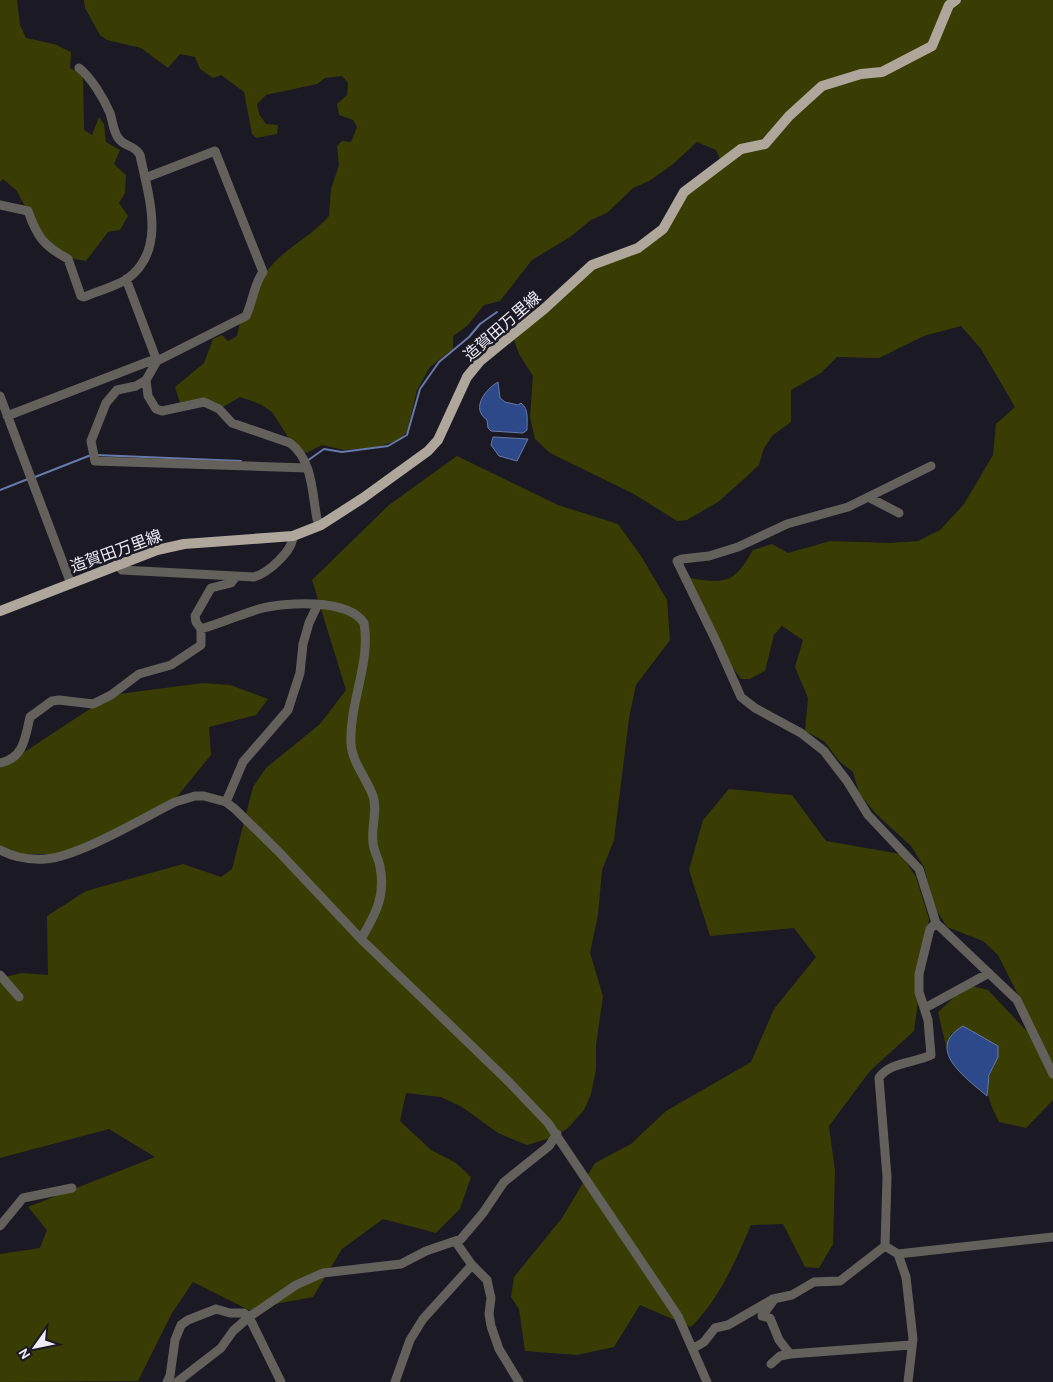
<svg xmlns="http://www.w3.org/2000/svg" width="1053" height="1382" font-family="Karla,'Noto Sans JP',sans-serif">
  <style>
    .green { fill: #393d03 }
    .water { fill: #2e4989; stroke: #687aa9 }
    .lines { fill: none; stroke-linecap: round; stroke-linejoin: round }
    .stream { stroke: #687aa9; stroke-width: 2 }
    .minor { stroke: #64605b; stroke-width: 9 }
    .major { stroke: #afa79c; stroke-width: 10 }
    .labels { text-anchor: middle; dominant-baseline: central; stroke-width: 5; stroke-linejoin: round; paint-order: stroke }
    .street-label { font-size: 16px; fill: #efeef5; stroke: #1b1924 }
  </style>
  <rect width="100%" height="100%" fill="#1b1924"/>
  <path class="green" d="M 0,0 L 17,0 L 20,25 L 26,38 L 54,44 L 71,52 L 70,68 L 83,75 L 84,130 L 92,135 L 99,117 L 104,124 L 106,142 L 120,150 L 114,164 L 126,175 L 125,193 L 119,203 L 128,216 L 120,230 L 108,232 L 86,261 L 70,258 L 43,239 L 16,190 L 3,179 L 0,182 Z
    M 84,0 L 951,0 L 930,44 L 882,69 L 820,84 L 763,142 L 721,162 L 716,150 L 697,142 L 672,165 L 649,181 L 633,188 L 607,213 L 591,220 L 570,237 L 532,260 L 500,301 L 484,305 L 467,326 L 453,336 L 453,349 L 430,367 L 417,390 L 407,432 L 399,440 L 377,447 L 344,450 L 322,445 L 306,453 L 290,440 L 272,412 L 260,404 L 240,397 L 223,407 C 207,399 197,398 180,403 L 175,387 L 204,363 L 213,339 L 222,335 L 228,341 L 237,336 C 242,309 260,274 281,256 C 297,242 315,232 329,216 L 331,189 L 339,165 L 337,146 L 342,141 L 351,142 L 357,127 L 353,120 L 339,115 L 337,104 L 347,95 L 348,83 L 342,76 L 325,78 L 317,84 L 266,95 L 257,104 L 259,114 L 266,124 L 278,125 L 277,134 L 256,138 L 252,134 L 244,92 L 221,75 L 213,78 L 200,69 L 195,57 L 180,54 L 168,68 L 141,48 L 107,40 L 100,35 L 85,8 Z
    M 961,0 L 1053,0 L 1053,1064 L 998,955 L 983,941 L 947,927 L 934,906 L 924,867 L 911,846 L 876,814 L 859,793 L 853,772 L 840,762 L 824,741 L 805,731 L 808,698 L 795,667 L 803,640 L 782,626 L 774,635 L 765,671 L 750,679 L 741,679 L 726,658 L 689,578 C 727,584 734,583 753,550 L 772,544 L 788,553 L 830,541 L 890,543 L 918,541 L 940,530 L 964,504 L 993,455 L 996,424 L 1015,407 L 981,349 L 961,326 L 924,336 L 879,358 L 837,357 L 821,373 L 791,390 L 791,422 L 773,435 L 764,448 L 759,465 L 744,479 L 718,502 L 687,520 L 677,521 L 634,494 L 550,453 L 535,439 L 530,417 L 533,376 L 519,354 L 514,340 L 594,268 L 640,251 L 687,194 L 742,152 L 766,147 L 792,118 L 824,89 L 934,48 L 952,7 Z
    M 457,456 L 558,505 L 618,524 L 641,556 L 667,600 L 670,640 L 636,685 L 629,718 L 614,840 L 602,870 L 598,915 L 590,953 L 603,996 L 596,1045 L 596,1070 L 591,1094 L 584,1110 L 568,1128 L 554,1137 L 527,1145 L 498,1133 L 462,1107 L 441,1097 L 406,1093 L 400,1121 L 431,1150 L 456,1163 L 471,1177 L 460,1209 L 436,1233 L 383,1219 L 342,1249 L 313,1297 L 270,1305 L 257,1314 L 193,1282 L 172,1313 L 138,1381 L 0,1382 L 0,1254 L 40,1248 L 47,1230 L 28,1207 L 155,1157 L 109,1129 L 0,1158 L 0,978 L 22,973 L 48,975 L 47,916 L 86,891 L 183,864 L 221,877 L 232,869 L 253,787 L 266,768 L 320,724 L 346,690 L 312,580 L 389,505 Z
    M 203,683 L 230,685 L 268,699 L 256,715 L 209,727 L 211,755 L 171,804 L 68,854 L 8,854 L 0,848 L 0,768 L 111,695 Z
    M 729,789 L 792,795 L 826,841 L 901,854 L 916,877 L 929,919 L 914,1031 L 870,1071 L 829,1126 L 835,1171 L 833,1244 L 819,1268 L 805,1267 L 783,1224 L 751,1225 C 735,1262 720,1298 691,1327 L 640,1305 L 614,1347 L 577,1355 L 525,1351 L 519,1309 L 511,1297 L 514,1277 L 562,1218 L 595,1163 L 631,1144 L 666,1111 L 751,1062 L 774,1009 L 816,957 L 794,928 L 710,936 L 689,870 L 703,820 Z
    M 967,985 L 988,990 L 1038,1043 L 1053,1078 L 1053,1100 L 1026,1128 L 999,1122 C 985,1093 983,1087 998,1057 L 951,1033 L 947,1050 L 938,1012 Z"/>
  <path class="water" d="M 498,382 L 500,398 L 505,402 L 518,405 L 521,403 C 529,409 527,420 527,430 L 523,433 L 491,431 L 488,428 L 487,420 C 470,408 486,389 498,382 Z
    M 493,437 L 528,439 L 517,461 L 499,456 L 491,445 Z
    M 963,1026 L 998,1046 L 998,1057 L 989,1075 L 987,1096 C 966,1078 924,1049 963,1026 Z"/>
  <g class="lines">
    <path class="stream" d="M 96,455 L 241,461
      M 307,461 L 324,449 L 342,452 L 388,446 L 407,435 L 420,389 L 439,362 L 469,337 L 480,324 L 497,312
      M 35,477 L 91,455
      M 0,490 L 28,479"/>
    <path class="minor" d="M 0,205 L 28,211 C 37,237 44,246 68,259 L 81,296 L 84,297 C 97,291 115,287 127,279 C 168,250 148,195 140,155 C 135,145 125,147 119,139 C 113,132 113,122 110,113 C 104,99 91,77 79,68
      M 126,279 L 157,361 L 146,380 L 136,386 L 117,390 L 106,403 L 91,441 L 95,461 L 307,468
      M 146,380 L 148,396 L 156,409 L 162,411 L 204,402 L 219,409 L 232,423 L 290,443 C 313,460 312,494 317,519 L 321,525
      M 0,396 L 71,584
      M 7,416 L 150,361 L 157,361 L 246,316 C 253,301 254,284 263,272 L 215,151 L 145,178
      M 931,466 L 848,507 L 787,524 L 738,547 L 709,556 L 682,559 L 677,561 L 716,641 L 741,697 L 755,708 L 801,733 L 824,751 L 847,781 L 868,815 L 919,869 L 936,923 L 1017,1000 L 1053,1074
      M 870,498 L 899,513
      M 117,564 L 122,570 L 254,577 C 268,573 293,551 293,536
      M 201,629 C 221,623 239,615 259,609 C 284,602 348,598 364,623 C 371,663 349,703 351,744 C 352,762 367,779 373,796 C 378,811 371,826 373,842 C 373,850 379,859 380,867 C 386,896 375,915 361,939
      M 0,763 C 24,758 25,738 30,717 L 52,701 L 59,700 L 93,704 L 111,695 L 139,674 L 171,665 L 201,645 L 201,629 L 196,622 L 195,616 L 211,588 L 231,583 L 235,578
      M 226,802 L 243,762 L 288,710 L 300,673 L 303,644 L 309,623 L 318,604
      M 0,850 C 13,857 30,860 45,859 C 78,857 143,818 175,802 L 195,796 L 204,796 L 226,802 L 235,809 L 278,851 L 361,939 L 509,1082 L 548,1123 L 678,1316 L 707,1382
      M 0,975 L 19,997
      M 925,1008 L 989,973
      M 0,1226 L 23,1198 L 72,1188
      M 455,1241 L 472,1265 L 487,1280 L 491,1298 L 489,1314 L 491,1326 L 499,1349 L 519,1382
      M 885,1246 L 887,1177 L 879,1078 C 889,1062 915,1063 931,1055 L 928,1020 L 919,992 L 919,974 L 930,929 L 936,923
      M 885,1246 L 898,1254 L 1053,1237
      M 898,1254 L 906,1277 L 913,1339 L 908,1382
      M 773,1301 L 762,1316 L 770,1318 L 779,1340 L 790,1354
      M 694,1348 L 704,1342 L 715,1328 L 728,1325 L 773,1299 L 792,1295 L 814,1282 L 840,1281 L 885,1246
      M 771,1364 L 780,1356 L 790,1354 L 911,1345
      M 167,1382 L 170,1376 L 175,1340 L 181,1325 L 188,1320 L 216,1309 L 230,1313 L 244,1313 L 249,1317 L 281,1382
      M 177,1382 L 221,1348 L 233,1331 L 249,1317 L 296,1285 L 323,1273 L 401,1264 L 426,1251 L 461,1239 L 483,1213 L 504,1182 L 549,1146 L 557,1134
      M 395,1382 L 410,1340 L 423,1319 L 472,1265"/>
    <path class="major" d="M 0,611 L 157,550 L 184,544 L 293,536 L 321,525 L 363,498 L 428,451 L 438,440 L 467,377 L 480,361 L 544,309 L 592,265 L 638,248 L 663,229 L 684,192 L 741,149 L 765,144 L 789,116 L 822,86 L 861,74 L 882,72 L 932,46 L 949,5 L 956,0"/>
  </g>
  <g class="labels">
    <g class="street-label">
      <text transform="translate(502 326) rotate(-41)">造賀田万里線</text>
      <text transform="translate(116 551) rotate(-20)">造賀田万里線</text>
    </g>
  </g>
  <g transform="translate(35 1347) rotate(237)" stroke="#1b1924" stroke-width="4" paint-order="stroke">
  <path d="M0-4L9 19L0 12L-9 19Z" fill="#efeef5"/>
  <text y="-8" font-size="14" font-weight="bold" text-anchor="middle" fill="#efeef5">N</text>
  </g>
</svg>
